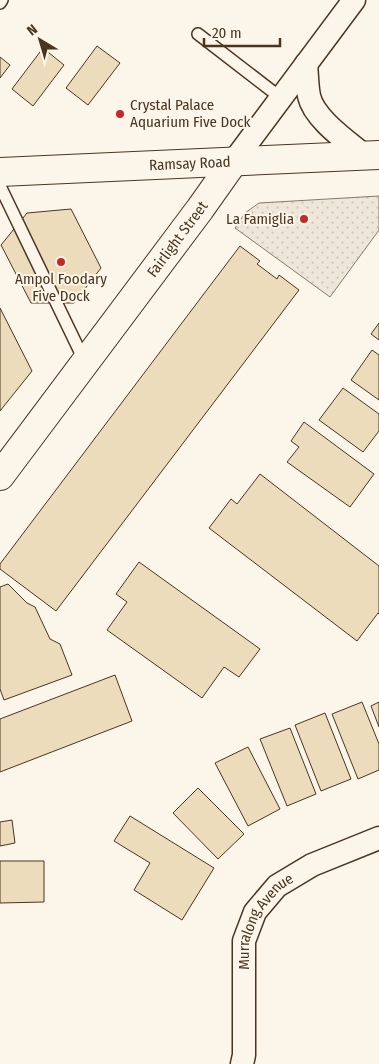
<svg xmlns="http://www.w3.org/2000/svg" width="379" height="1064" font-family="'Fira Sans Condensed',sans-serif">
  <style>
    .grass { fill: url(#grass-dots); stroke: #887966 }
    .building { fill: #ecdcbc; stroke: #4a3520 }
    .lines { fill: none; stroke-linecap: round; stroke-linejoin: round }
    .service-casing { stroke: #4a3520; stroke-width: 14 }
    .minor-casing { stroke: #4a3520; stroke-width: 25 }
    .primary-casing { stroke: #4a3520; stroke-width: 30 }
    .service { stroke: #fbf6e9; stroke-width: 11 }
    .minor { stroke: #fbf6e9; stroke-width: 22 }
    .primary { stroke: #fbf6e9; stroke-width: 28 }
    .poi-dot { fill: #c62828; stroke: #fbf6e9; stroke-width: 2 }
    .labels { text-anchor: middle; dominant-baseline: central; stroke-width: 4; stroke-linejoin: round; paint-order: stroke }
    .poi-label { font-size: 15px; fill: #4a3520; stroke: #fbf6e9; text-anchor: start }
    .street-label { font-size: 15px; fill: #4a3520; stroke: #fbf6e9 }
  </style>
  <defs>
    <pattern id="grass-dots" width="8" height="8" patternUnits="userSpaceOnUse" patternTransform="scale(1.25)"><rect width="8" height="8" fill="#ede6d9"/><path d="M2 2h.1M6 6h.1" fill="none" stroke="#cdc6ba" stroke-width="1.8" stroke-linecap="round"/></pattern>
  </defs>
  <rect width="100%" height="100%" fill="#fbf6e9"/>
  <path class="grass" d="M 379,196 L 379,230 L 330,297 L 235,228 L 245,213 L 259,203 Z"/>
  <path class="building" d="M 97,46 L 120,63 L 88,105 L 66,88 Z
    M 43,48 L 64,65 L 33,106 L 12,89 Z
    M 0,57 L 10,65 L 0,78 Z
    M 71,209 L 101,268 L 74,303 L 31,303 L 1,245 L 27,213 Z
    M 240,246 L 260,261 L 257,264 L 277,279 L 279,275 L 299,290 L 56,611 L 0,569 L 0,564 Z
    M 0,308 L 32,371 L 0,411 Z
    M 379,323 L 379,340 L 371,334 Z
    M 372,350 L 379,355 L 379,400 L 351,380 Z
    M 343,388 L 379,414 L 379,431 L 363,452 L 319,420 Z
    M 304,422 L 374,474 L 350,507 L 287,462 L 299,447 L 291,441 Z
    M 260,474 L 379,566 L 379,614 L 378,613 L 357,641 L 209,528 L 231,499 L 237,504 Z
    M 139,562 L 260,649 L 239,677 L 224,667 L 202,698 L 107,630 L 127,602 L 116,594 Z
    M 8,584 L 27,603 L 35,607 L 50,639 L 60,644 L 72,675 L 4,700 L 0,689 L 0,587 Z
    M 115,675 L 132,721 L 0,772 L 0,719 Z
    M 362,702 L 379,744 L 379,770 L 358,779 L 332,714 Z
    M 379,702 L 379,727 L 371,706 Z
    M 325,713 L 351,779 L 321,791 L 295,725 Z
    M 290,728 L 316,794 L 287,806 L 260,739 Z
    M 248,747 L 280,809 L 248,826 L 215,763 Z
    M 198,788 L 244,834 L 218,859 L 173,813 Z
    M 130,816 L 214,868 L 182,920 L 134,890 L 150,863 L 114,841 Z
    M 12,820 L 15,843 L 0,846 L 0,822 Z
    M 0,861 L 44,861 L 44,902 L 0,903 Z"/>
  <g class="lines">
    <defs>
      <path id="service" d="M 0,3 L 2,0
        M 198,34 L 281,98
        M 0,186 L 85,362"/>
      <g id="minor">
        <path d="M 306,64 C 307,74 307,86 309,96 C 314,119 348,142 365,156"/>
        <path d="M 234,161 L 354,0"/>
        <path id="s1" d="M 242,1064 L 244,1055 L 244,941 L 255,912 L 277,886 L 312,865 L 379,838"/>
      </g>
      <g id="primary">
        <path id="s2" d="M 0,172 L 379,155"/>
        <path id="s3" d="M 0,476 L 200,209 L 234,161"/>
      </g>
    </defs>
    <use href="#service" class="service-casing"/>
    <use href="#minor" class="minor-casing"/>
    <use href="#primary" class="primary-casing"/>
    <use href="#service" class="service"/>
    <use href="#minor" class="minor"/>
    <use href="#primary" class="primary"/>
  </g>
  <g class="poi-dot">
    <circle cx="120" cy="114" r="5"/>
    <circle cx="304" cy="219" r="5"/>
    <circle cx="61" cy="262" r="5"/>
  </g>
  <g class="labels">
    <g class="poi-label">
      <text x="130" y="105">Crystal Palace<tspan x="130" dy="17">Aquarium Five Dock</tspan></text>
      <text x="294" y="219" text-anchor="end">La Famiglia</text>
      <text x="61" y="279" text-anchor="middle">Ampol Foodary<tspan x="61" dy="17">Five Dock</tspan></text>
    </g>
    <g class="street-label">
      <text stroke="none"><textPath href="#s2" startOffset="190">Ramsay Road</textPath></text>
      <text stroke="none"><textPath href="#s3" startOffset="296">Fairlight Street</textPath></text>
      <text stroke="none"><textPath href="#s1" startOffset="150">Murralong Avenue</textPath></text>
    </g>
  </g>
  <g transform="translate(40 40) rotate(322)" stroke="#fbf6e9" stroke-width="4" paint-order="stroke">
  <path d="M0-4L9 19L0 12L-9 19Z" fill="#4a3520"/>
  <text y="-8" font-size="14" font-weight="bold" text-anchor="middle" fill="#4a3520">N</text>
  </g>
  <path d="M204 38v8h76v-8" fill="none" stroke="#4a3520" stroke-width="2.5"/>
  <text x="212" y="38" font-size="15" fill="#4a3520" stroke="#fbf6e9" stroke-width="4" paint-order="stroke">20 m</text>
</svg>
